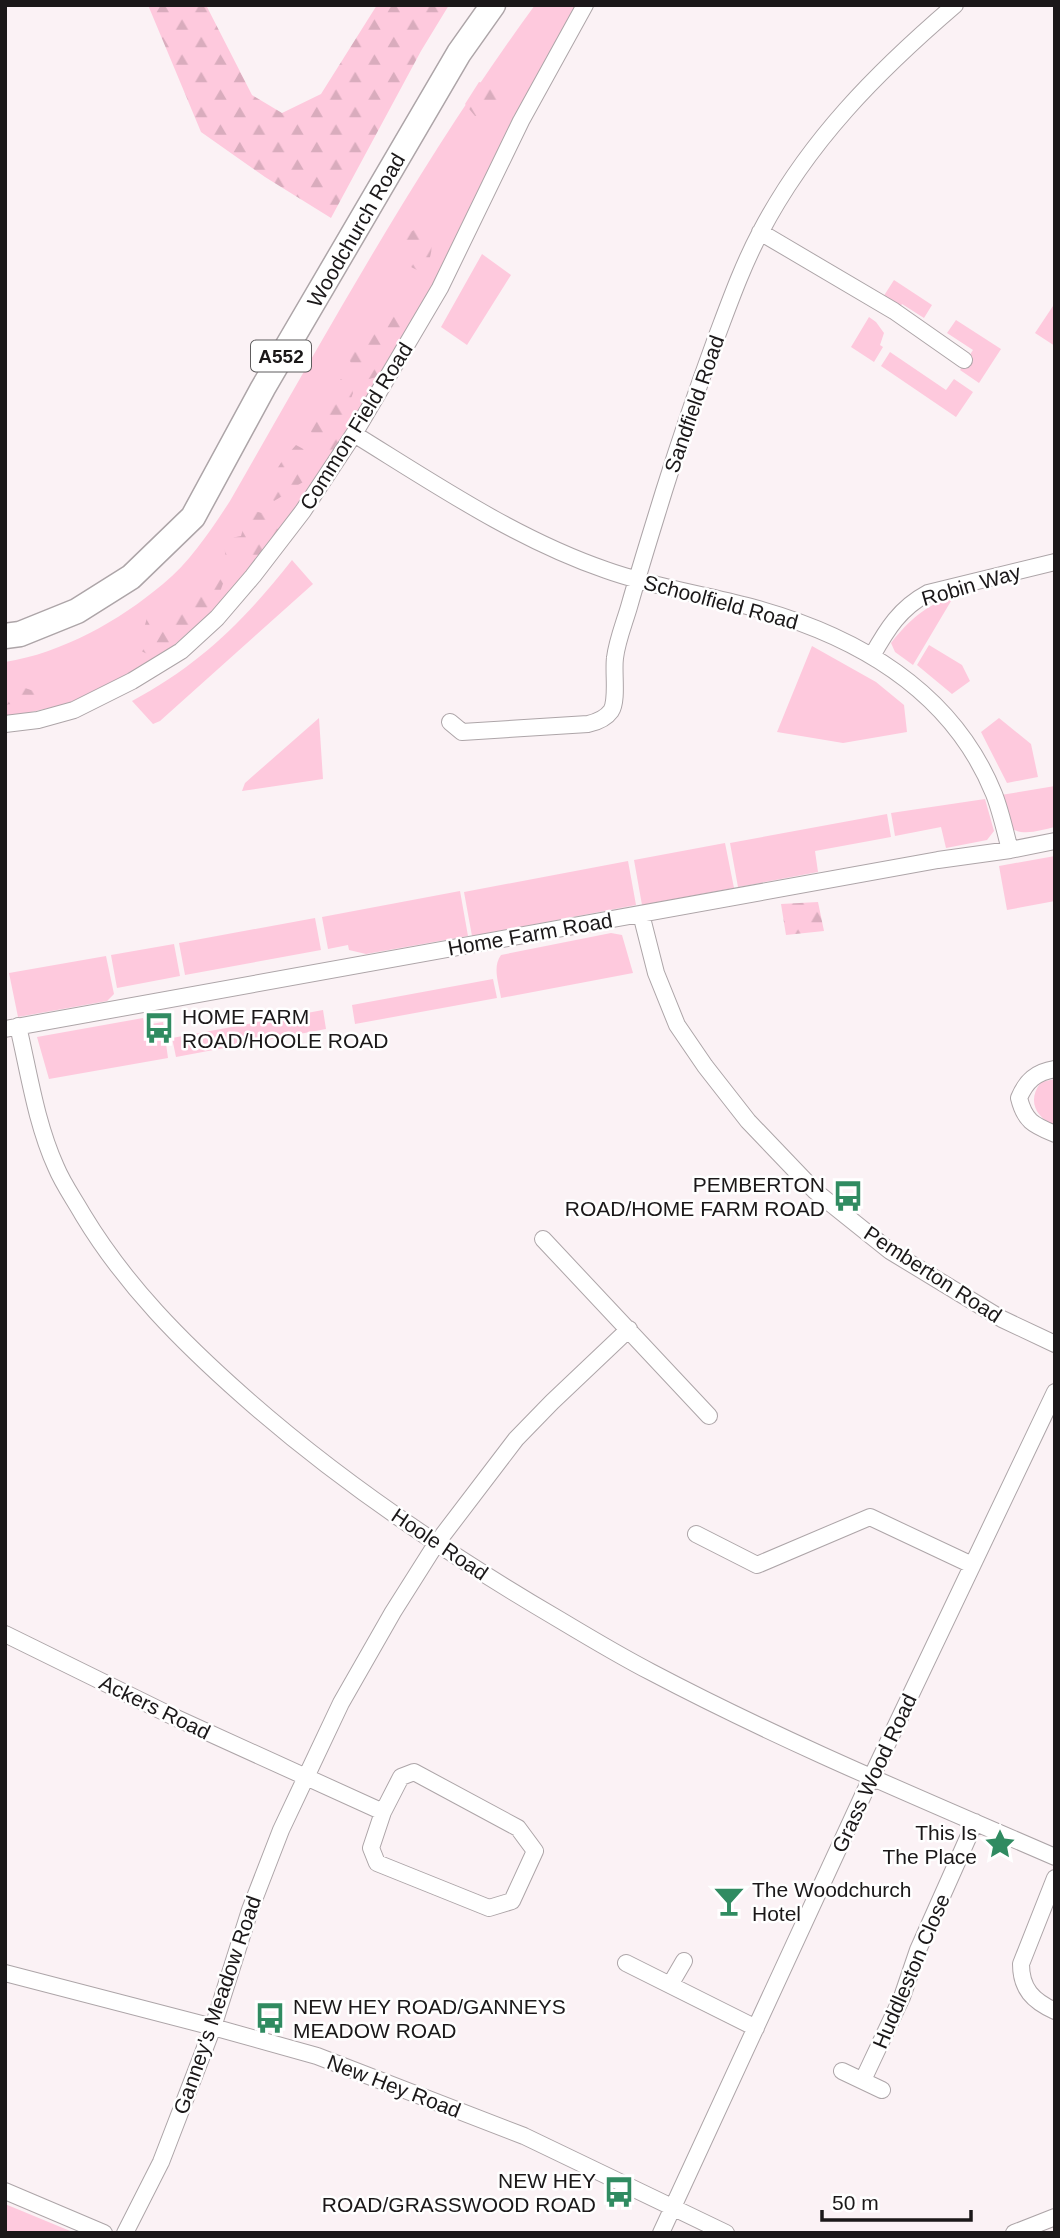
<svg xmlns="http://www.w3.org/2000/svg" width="1060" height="2238" font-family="Helvetica,sans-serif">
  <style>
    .grass { fill: #fec9dd }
    .forest { fill: url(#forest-firs) }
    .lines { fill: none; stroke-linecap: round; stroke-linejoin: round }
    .minor-casing { stroke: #ada5a8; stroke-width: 18 }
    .primary-casing { stroke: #ada5a8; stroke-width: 27 }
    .minor { stroke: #fff; stroke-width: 16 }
    .primary { stroke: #fff; stroke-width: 24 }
    .labels { text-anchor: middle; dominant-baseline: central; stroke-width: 5; stroke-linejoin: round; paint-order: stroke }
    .shield { fill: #fff; stroke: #5f5d5e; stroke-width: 2 }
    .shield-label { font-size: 19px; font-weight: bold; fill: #1b1819 }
    .street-label { font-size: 21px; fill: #1b1819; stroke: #fff }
    .poi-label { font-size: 21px; fill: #1b1819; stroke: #fff; text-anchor: start }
  </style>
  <defs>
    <pattern id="forest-firs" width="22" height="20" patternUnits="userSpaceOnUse" patternTransform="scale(1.75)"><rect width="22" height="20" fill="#fec9dd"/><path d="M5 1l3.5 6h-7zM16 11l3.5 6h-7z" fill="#d9acbd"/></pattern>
  </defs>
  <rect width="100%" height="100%" fill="#fbf2f5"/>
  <path class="grass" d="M 535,5 L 582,5 L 437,279 L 365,409 L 281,531 L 226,599 L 165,653 L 92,694 L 62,705 L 5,718 L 5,662 C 62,653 119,621 163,584 C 190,562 211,530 230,501 C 327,332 420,162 535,5 Z
    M 482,254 L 511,275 L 467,345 L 441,327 Z
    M 894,280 L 932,305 L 924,318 L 902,304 L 892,318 L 876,308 Z
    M 1055,303 L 1055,346 L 1035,333 Z
    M 869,317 L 876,322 L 884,333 L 880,345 L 883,347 L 874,362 L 851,347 Z
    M 956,320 L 1001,349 L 979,383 L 960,370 L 973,350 L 947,333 Z
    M 890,352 L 946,390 L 954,379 L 973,392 L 956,417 L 881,366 Z
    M 292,560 L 313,584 L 160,721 L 153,724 L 132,701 C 201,664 244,621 292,560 Z
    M 954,596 L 913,665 L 895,652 L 891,643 C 909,620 926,605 954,596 Z
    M 929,645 L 962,665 L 970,681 L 952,694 L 917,665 Z
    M 812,646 L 876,682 L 904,705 L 907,732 L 843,743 L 777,732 Z
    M 319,718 L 323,779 L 242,791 L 245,783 Z
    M 999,718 L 1031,744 L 1038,777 L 1007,783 L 981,732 Z
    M 1055,786 L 1055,827 C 1041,830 1025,836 1012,829 L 1001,795 Z
    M 985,799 L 994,831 L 987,840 L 946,848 L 941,827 L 895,836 L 891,813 Z
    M 887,814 L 891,837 L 815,851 L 818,872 L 738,887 L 730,843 Z
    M 725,843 L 734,888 L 642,905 L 634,860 Z
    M 1055,856 L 1055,901 L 1007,910 L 999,866 Z
    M 628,861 L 636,905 L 472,936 L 464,892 Z
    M 460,891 L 468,936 L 366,954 L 349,950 L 348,945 L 328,949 L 322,917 Z
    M 315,918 L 321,950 L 185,975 L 179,943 Z
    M 611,933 L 622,935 L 633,973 L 501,998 C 499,984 492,967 501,955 Z
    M 174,944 L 180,976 L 117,988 L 111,955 Z
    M 106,956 L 114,994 L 107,1001 L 18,1017 L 9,973 Z
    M 493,979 L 497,998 L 355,1024 L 352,1005 Z
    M 323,1010 L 326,1029 L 176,1057 L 172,1038 Z
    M 143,1018 L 145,1025 L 163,1022 L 168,1058 L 49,1079 L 37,1037 Z
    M 1055,1079 L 1055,1126 C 1035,1117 1027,1100 1041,1082 Z
    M 5,2204 L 75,2233 L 5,2233 Z"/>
  <path class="forest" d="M 148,5 L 206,5 L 252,95 L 282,113 L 321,94 L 377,5 L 449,5 L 421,51 L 331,218 L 265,177 L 201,132 Z
    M 479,82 L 496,86 L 503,101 L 500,110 L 489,115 L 475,116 L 465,104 Z
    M 422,226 C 436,243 433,254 423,273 L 411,267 L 404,250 L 406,234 Z
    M 390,312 L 411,327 L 381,376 L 365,380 L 357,375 L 349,359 L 373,320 Z
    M 341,379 L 351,385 L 353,393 L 349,404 L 365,409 L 339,449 L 319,451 C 311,430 303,424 320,404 L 333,403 L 333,387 Z
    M 296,445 L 307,451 L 303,464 L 306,481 C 293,486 286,495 274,501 L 264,489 C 271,482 272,477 277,469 C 282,460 289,453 296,445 Z
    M 254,511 L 266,514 L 273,526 L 281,531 L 263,558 L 241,562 L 226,558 L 224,546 L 231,538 L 241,536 L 245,522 Z
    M 220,569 L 225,578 L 220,592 L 226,599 L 156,658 L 141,651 L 141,638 L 147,618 L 165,609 L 181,612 L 191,588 L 206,584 L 210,573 Z
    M 11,680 L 16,685 L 34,691 L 37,704 L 33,711 L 27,715 L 19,712 L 11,704 L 5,705 L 5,682 Z
    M 818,902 L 824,931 L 786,935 L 781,904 Z"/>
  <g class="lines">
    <defs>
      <path id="minor" d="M 760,232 L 894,311 L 964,360
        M 354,434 C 435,484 516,539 606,570 C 653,587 703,594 751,607 C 855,635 952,690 994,794 C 1001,812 1005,831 1010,850
        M 872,656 C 887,629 900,608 928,593 L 1055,562
        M 450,722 L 462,732 L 588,724 C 597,722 606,718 611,711 C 618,700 613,672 615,658 C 617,641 624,624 629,607 C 640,568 652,530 664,491 C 680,440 697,390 715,341 C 729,304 742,267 760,233 C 808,141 877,72 955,5
        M 5,724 L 38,720 L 74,710 L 132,681 L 181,651 L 217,618 L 253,576 L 303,511 L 354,434 L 440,288 L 521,121 L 585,5
        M 641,914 L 656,973 L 677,1025 L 705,1066 L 748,1121 L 815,1191 L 890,1251 L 1002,1319 L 1055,1344
        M 18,1026 C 29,1073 36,1123 56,1167 C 63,1184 74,1199 83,1215 C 126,1286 182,1342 243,1396 C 340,1482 449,1555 560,1620 C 590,1638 620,1656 651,1672 C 782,1741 919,1798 1055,1857
        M 5,1029 L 938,860 L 1010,850 L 1055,841
        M 1055,1069 C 1036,1072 1026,1081 1019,1098 C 1025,1122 1034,1125 1055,1134
        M 543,1239 L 709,1416
        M 696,1534 L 757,1565 L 870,1517 L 972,1565
        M 5,1634 L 174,1717 L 383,1812 L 401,1777 L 414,1772 L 518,1828 L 535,1851 L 512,1901 L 489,1908 L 377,1863 L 371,1848 L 383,1812
        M 1055,1878 L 1021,1964 C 1021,1989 1033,2001 1055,2011
        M 626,1963 L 756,2028
        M 5,1973 L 213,2027 L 317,2056 L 524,2136 L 726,2233
        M 670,1985 L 684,1961
        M 842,2071 L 882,2090
        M 863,2080 L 902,1997 L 918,1950 L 975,1822
        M 5,2191 L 104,2233
        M 125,2233 L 161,2162 L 213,2027 L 250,1910 L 281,1830 L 341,1703 L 393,1612 L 436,1544 L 516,1439 L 552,1402 L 629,1329
        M 661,2233 L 871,1778 L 1055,1392
        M 1014,2233 L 1055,2217"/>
      <path id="primary" d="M 5,636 L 20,634 L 77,611 L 131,577 L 193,517 L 263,388 L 459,53 L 493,5"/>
    </defs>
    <use href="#minor" class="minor-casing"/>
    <use href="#primary" class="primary-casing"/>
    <use href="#minor" class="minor"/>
    <use href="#primary" class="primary"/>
  </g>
  <defs>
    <symbol id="bus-bare" viewBox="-9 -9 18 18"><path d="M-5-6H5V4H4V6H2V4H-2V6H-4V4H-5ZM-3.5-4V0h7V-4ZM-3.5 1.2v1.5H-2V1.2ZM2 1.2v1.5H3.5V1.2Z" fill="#308b61" stroke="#fff" stroke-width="2.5" paint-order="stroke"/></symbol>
    <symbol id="sight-bare" viewBox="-9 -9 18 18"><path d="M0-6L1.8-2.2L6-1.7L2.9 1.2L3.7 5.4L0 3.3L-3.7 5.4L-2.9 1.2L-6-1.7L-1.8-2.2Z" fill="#308b61" stroke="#fff" stroke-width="2.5" paint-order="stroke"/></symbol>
    <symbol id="bar-bare" viewBox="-9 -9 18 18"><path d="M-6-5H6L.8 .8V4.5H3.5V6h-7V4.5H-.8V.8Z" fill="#308b61" stroke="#fff" stroke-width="2.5" paint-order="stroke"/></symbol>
  </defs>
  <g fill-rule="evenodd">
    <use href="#bus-bare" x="137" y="1006" width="44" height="44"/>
    <use href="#bus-bare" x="826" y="1174" width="44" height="44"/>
    <use href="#sight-bare" x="978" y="1822" width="44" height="44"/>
    <use href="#bar-bare" x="707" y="1879" width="44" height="44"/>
    <use href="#bus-bare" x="248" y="1996" width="44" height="44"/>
    <use href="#bus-bare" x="597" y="2170" width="44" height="44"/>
  </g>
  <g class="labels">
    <rect class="shield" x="251" y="340.5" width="60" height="31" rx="5"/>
    <g class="shield-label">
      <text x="281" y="356">A552</text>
    </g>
    <g class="street-label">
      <text transform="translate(356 230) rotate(-60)">Woodchurch Road</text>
      <text transform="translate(694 404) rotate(-71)">Sandfield Road</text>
      <text transform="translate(356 426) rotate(-58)">Common Field Road</text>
      <text transform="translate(971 585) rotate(-16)">Robin Way</text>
      <text transform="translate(721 602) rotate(15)">Schoolfield Road</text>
      <text transform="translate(530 934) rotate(-10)">Home Farm Road</text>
      <text transform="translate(933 1274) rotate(33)">Pemberton Road</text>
      <text transform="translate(440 1544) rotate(34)">Hoole Road</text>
      <text transform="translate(155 1707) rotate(26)">Ackers Road</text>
      <text transform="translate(874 1773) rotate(-65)">Grass Wood Road</text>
      <text transform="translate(911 1971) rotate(-67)">Huddleston Close</text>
      <text transform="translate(217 2005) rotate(-71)">Ganney's Meadow Road</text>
      <text transform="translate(394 2086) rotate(21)">New Hey Road</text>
    </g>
    <g class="poi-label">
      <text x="182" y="1016">HOME FARM<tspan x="182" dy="24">ROAD/HOOLE ROAD</tspan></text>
      <text x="825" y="1184" text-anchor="end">PEMBERTON<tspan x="825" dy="24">ROAD/HOME FARM ROAD</tspan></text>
      <text x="977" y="1832" text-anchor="end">This Is<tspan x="977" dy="24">The Place</tspan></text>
      <text x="752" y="1889">The Woodchurch<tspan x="752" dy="24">Hotel</tspan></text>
      <text x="293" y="2006">NEW HEY ROAD/GANNEYS<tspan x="293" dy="24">MEADOW ROAD</tspan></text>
      <text x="596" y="2180" text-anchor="end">NEW HEY<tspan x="596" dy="24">ROAD/GRASSWOOD ROAD</tspan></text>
    </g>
  </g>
  <rect width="1060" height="2238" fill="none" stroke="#1b1819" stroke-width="14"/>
  <path d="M822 2210v10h149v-10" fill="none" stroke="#1b1819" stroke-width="3.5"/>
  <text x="832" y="2210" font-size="21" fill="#1b1819" stroke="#ffffff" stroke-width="5" paint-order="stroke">50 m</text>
</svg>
